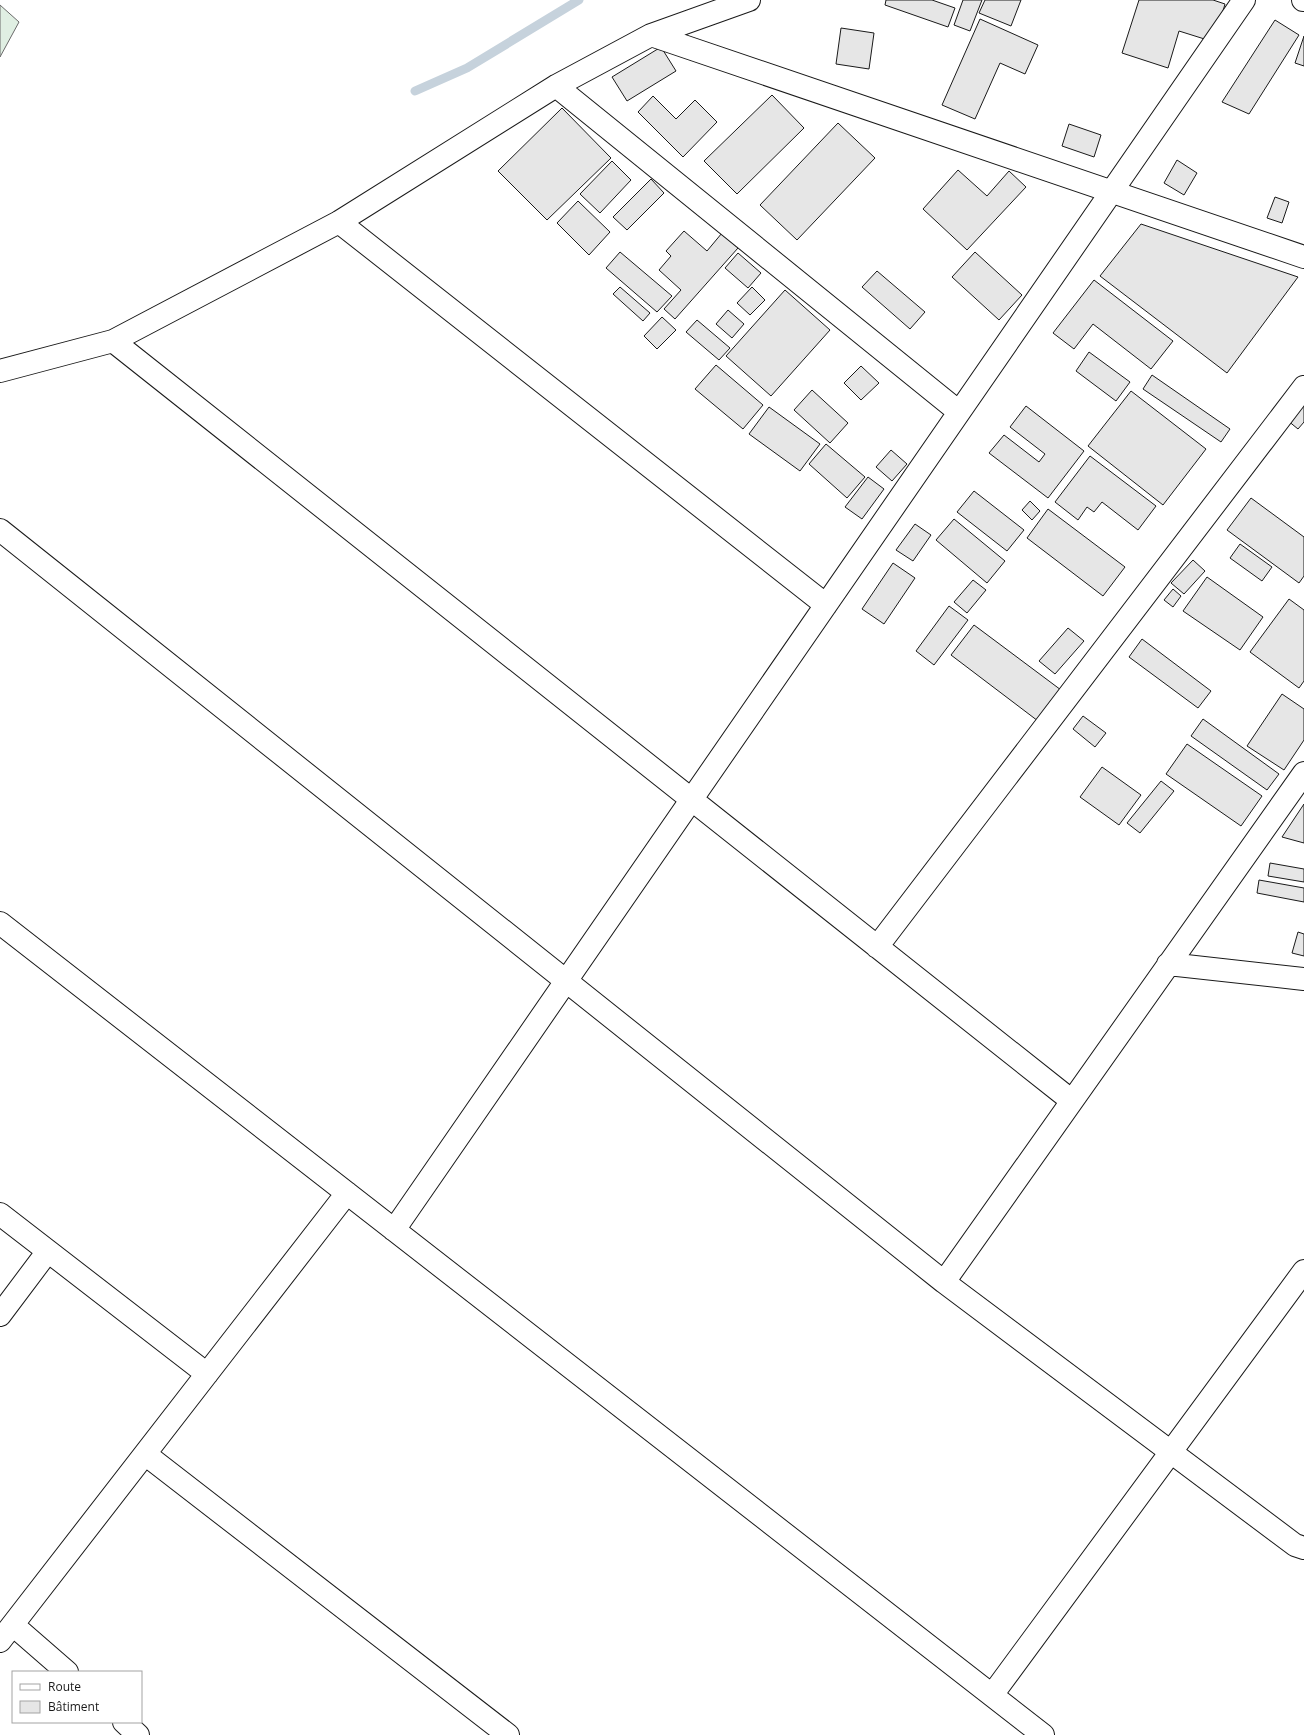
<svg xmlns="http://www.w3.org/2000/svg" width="1304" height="1735" font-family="'Open Sans',sans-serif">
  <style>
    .green { fill: #e0efe3; stroke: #6a6a6a }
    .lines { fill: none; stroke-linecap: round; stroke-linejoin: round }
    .stream { stroke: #c6d2dc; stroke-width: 9 }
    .building { fill: #e6e6e6; stroke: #1a1a1a }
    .street-casing { stroke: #1a1a1a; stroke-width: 24 }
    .street { stroke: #fff; stroke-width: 22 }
  </style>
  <rect width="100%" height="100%" fill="#fff"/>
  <path class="green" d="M 0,5 L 19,22 L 0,57 Z"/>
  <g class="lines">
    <path class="stream" d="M 415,91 L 467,68 L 579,0"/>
  </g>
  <path class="building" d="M 886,0 L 932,0 L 955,8 L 948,27 L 885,5 Z
    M 963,0 L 982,0 L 970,31 L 954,25 Z
    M 985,0 L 1021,0 L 1011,26 L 979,13 Z
    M 1139,0 L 1213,0 L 1225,4 L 1214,42 L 1179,31 L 1168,68 L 1122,53 Z
    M 980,19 L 1038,45 L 1025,74 L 1000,63 L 975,119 L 942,105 Z
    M 1275,20 L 1299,35 L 1249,114 L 1222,102 Z
    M 841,28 L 874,33 L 869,69 L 836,64 Z
    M 1304,36 L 1304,66 L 1295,63 Z
    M 661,47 L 676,71 L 627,101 L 612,77 Z
    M 772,95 L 804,128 L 737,194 L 704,161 Z
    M 653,96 L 676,119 L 695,100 L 717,122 L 683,157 L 638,112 Z
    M 562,108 L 611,158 L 547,220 L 498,171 Z
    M 838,123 L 875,158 L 797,240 L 760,205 Z
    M 1069,124 L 1101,135 L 1094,157 L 1062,146 Z
    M 1177,160 L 1197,173 L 1184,195 L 1164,183 Z
    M 612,161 L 631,180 L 600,213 L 580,194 Z
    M 958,170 L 987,196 L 1009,171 L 1026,187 L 967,250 L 923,209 Z
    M 651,179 L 664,193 L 627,230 L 613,217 Z
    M 1275,197 L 1289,202 L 1282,223 L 1267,218 Z
    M 578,201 L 610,232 L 589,255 L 557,223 Z
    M 1141,224 L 1298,277 L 1227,373 L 1100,276 Z
    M 684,231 L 707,251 L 722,233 L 738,248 L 675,319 L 664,309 L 681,290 L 659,270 L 671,256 L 666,251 Z
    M 620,252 L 672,296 L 657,312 L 606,268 Z
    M 975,252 L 1022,295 L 999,320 L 952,277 Z
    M 738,253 L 761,273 L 748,288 L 725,268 Z
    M 877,271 L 925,312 L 910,329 L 862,287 Z
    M 1094,280 L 1173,341 L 1151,369 L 1093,324 L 1074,349 L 1053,333 Z
    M 620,287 L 650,313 L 643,321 L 613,294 Z
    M 752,287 L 765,300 L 750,315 L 737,303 Z
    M 785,290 L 830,330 L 771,396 L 726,356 Z
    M 728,310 L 744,324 L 732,338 L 716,324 Z
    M 662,317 L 676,330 L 657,349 L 644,336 Z
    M 697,320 L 730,348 L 719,360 L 686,332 Z
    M 1089,352 L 1130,382 L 1116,401 L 1076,371 Z
    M 716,365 L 763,405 L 743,429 L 695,389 Z
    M 861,366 L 879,383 L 861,400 L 844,383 Z
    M 1152,375 L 1230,429 L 1221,442 L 1143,389 Z
    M 812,390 L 848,423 L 830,443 L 794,410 Z
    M 1131,391 L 1206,449 L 1163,505 L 1088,446 Z
    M 1304,399 L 1304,422 L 1298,429 L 1287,420 Z
    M 1026,406 L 1084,451 L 1048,498 L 989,453 L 1004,435 L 1039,462 L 1045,454 L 1010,427 Z
    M 769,407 L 820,444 L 800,471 L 749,434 Z
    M 826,444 L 865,477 L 847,498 L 809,464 Z
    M 891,450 L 907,464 L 892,481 L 876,467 Z
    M 1090,456 L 1156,506 L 1138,530 L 1102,502 L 1094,512 L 1087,507 L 1078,520 L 1055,502 Z
    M 868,477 L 884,489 L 862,519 L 845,507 Z
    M 974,491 L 1024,530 L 1007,551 L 957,512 Z
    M 1251,498 L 1304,537 L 1304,576 L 1299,583 L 1227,530 Z
    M 1030,501 L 1040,511 L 1032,520 L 1022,510 Z
    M 1048,509 L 1125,567 L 1103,596 L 1027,538 Z
    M 954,519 L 1005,561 L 987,583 L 936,540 Z
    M 915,524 L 931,535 L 913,561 L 896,550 Z
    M 1240,544 L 1272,567 L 1262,581 L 1230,558 Z
    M 1193,560 L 1205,571 L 1184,594 L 1171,583 Z
    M 893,563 L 915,578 L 884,624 L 862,609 Z
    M 1207,577 L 1263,617 L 1240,650 L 1183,611 Z
    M 973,580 L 986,590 L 967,613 L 954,602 Z
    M 1173,589 L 1181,596 L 1173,607 L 1164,600 Z
    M 1289,599 L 1304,610 L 1304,681 L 1299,688 L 1250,652 Z
    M 949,606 L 968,620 L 934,665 L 916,651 Z
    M 974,625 L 1061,690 L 1038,721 L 951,655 Z
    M 1068,628 L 1084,641 L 1055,674 L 1039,661 Z
    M 1142,639 L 1211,691 L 1198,708 L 1129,657 Z
    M 1282,694 L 1304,709 L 1304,740 L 1284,770 L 1247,746 Z
    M 1083,716 L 1106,733 L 1095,747 L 1073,729 Z
    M 1203,719 L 1279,774 L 1267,790 L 1191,736 Z
    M 1187,744 L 1262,796 L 1241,826 L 1166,774 Z
    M 1102,767 L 1141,795 L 1119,825 L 1080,797 Z
    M 1161,781 L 1174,791 L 1140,833 L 1127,823 Z
    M 1304,804 L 1304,843 L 1282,837 Z
    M 1270,863 L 1304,869 L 1304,882 L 1268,876 Z
    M 1259,880 L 1304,888 L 1304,902 L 1257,893 Z
    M 1298,932 L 1304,934 L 1304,956 L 1292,953 Z"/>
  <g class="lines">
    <defs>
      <path id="street" d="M 1303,0 L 1304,0
        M 651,35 L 1304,257
        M 556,86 L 959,412
        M 339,222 L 826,605
        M 113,341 L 1072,1101
        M 0,371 L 113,341 L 339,222 L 556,86 L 651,35 L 749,0
        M 0,530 L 944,1282 L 1295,1545 L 1304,1548
        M 0,923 L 1043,1735
        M 877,947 L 1304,387
        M 1168,964 L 1304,979
        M 0,1214 L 207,1374
        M 394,1230 L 1244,0
        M 944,1282 L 1304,773
        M 0,1315 L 48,1251
        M 145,1454 L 508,1735
        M 13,1625 L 67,1672
        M 0,1641 L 347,1193
        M 992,1695 L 1304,1271
        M 124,1722 L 138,1735"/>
    </defs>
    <use href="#street" class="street-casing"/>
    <use href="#street" class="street"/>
  </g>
  <rect x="12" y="1671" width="130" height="52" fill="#ffffff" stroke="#a3a3a3"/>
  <rect x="20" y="1684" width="20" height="6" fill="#ffffff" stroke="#a3a3a3"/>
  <text x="48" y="1691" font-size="12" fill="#1a1a1a">Route</text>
  <rect x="20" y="1701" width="20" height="12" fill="#e6e6e6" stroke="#a3a3a3"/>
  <text x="48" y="1711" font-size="12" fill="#1a1a1a">Bâtiment</text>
</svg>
